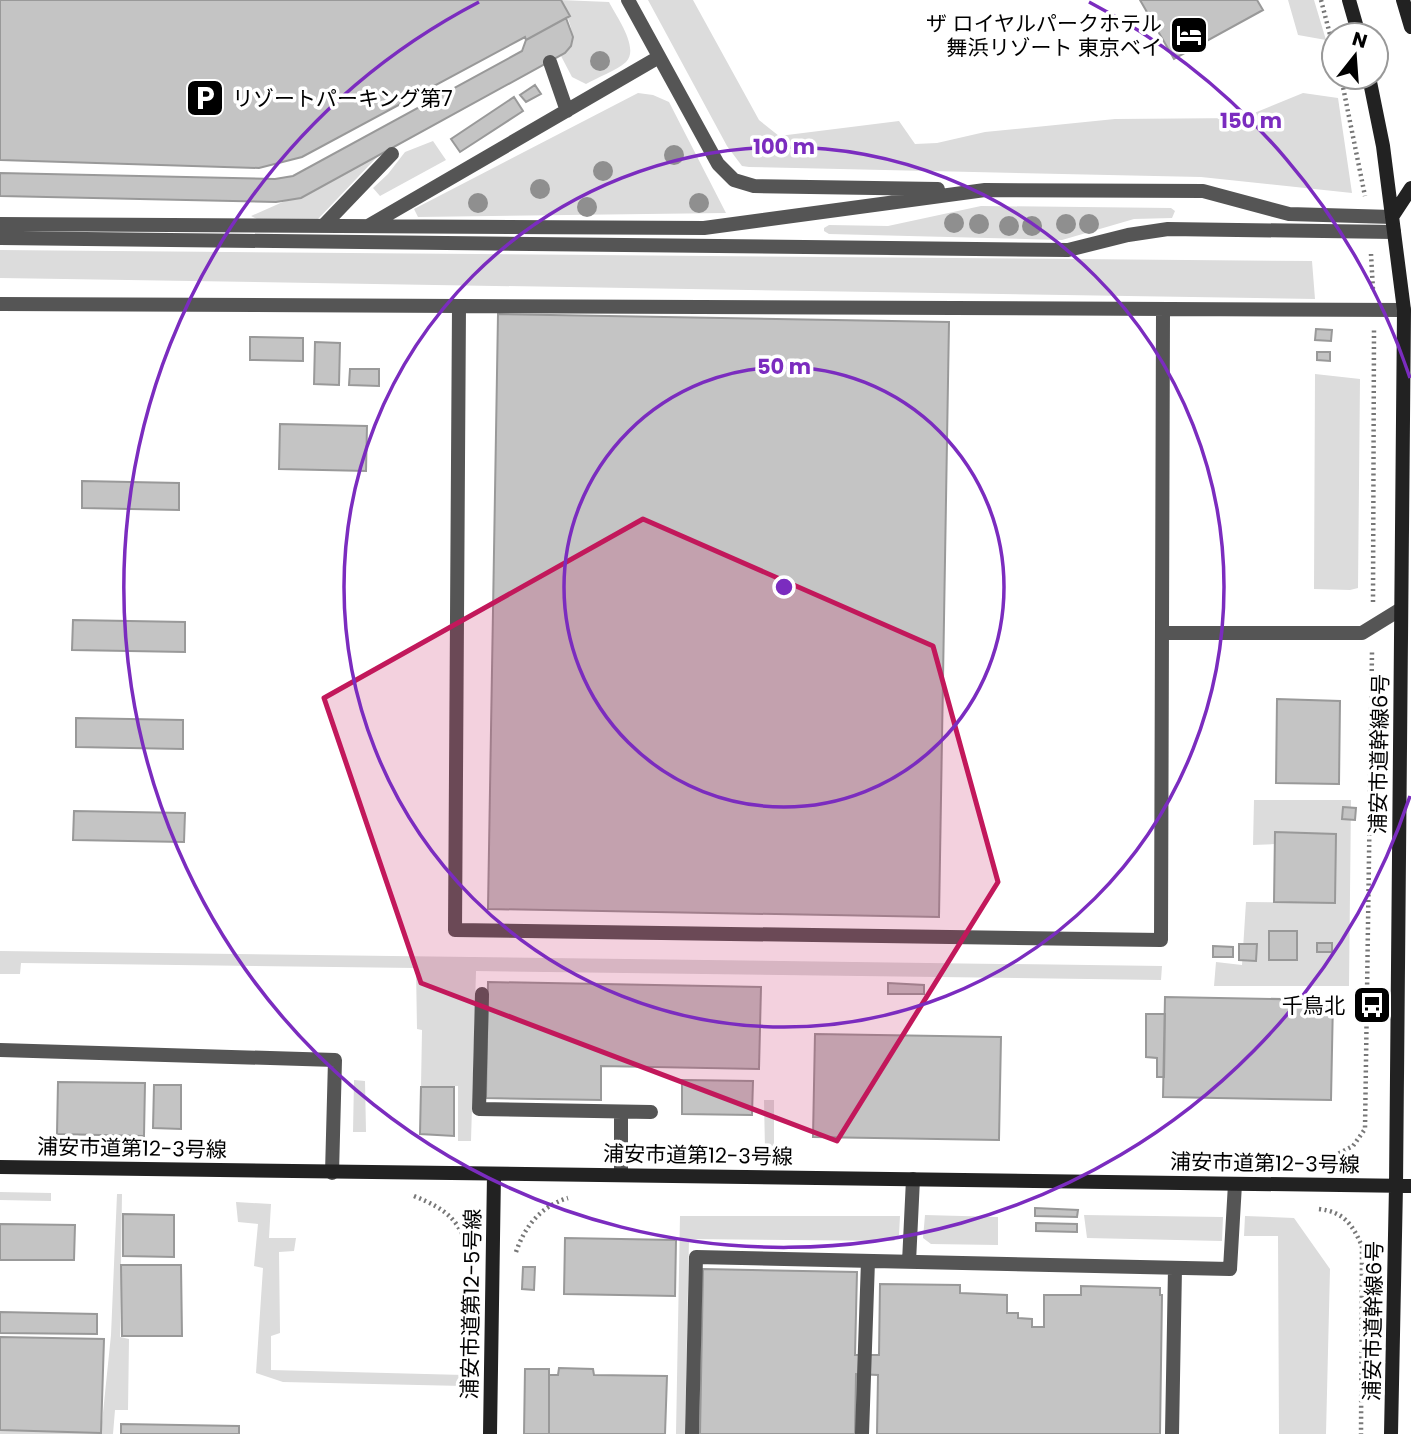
<svg xmlns="http://www.w3.org/2000/svg" width="1411" height="1434" font-family="Poppins,'Noto Sans JP',sans-serif">
  <style>
    .green { fill: #dcdcdc }
    .building { fill: #c4c4c4; stroke: #999; stroke-width: 2 }
    .lines { fill: none; stroke-linecap: round; stroke-linejoin: round }
    .path { stroke: #777; stroke-width: 4.5; stroke-dasharray: 2 3.5; stroke-linecap: butt }
    .lane { stroke: #555; stroke-width: 14 }
    .secondary { stroke: #222; stroke-width: 14 }
    .tree { fill: #8f8f8f }
    .marked { fill: #c2185b; fill-opacity: 0.2; stroke: #c2185b; stroke-width: 5; stroke-linejoin: round }
    .ring { fill: none; stroke: #7b2cbf; stroke-width: 3.5 }
    .labels { text-anchor: middle; dominant-baseline: central; stroke-width: 7; stroke-linejoin: round; paint-order: stroke }
    .poi-label { font-size: 21px; fill: #000; stroke: #fff; text-anchor: end }
    .street-label { font-size: 21px; fill: #000; stroke: #fff }
    .centre { fill: #7b2cbf; stroke: #fff; stroke-width: 3.5 }
    .ring-label { font-size: 21px; text-anchor: middle; font-weight: bold; fill: #7b2cbf; stroke: #fff; stroke-width: 7; stroke-linejoin: round; paint-order: stroke }
  </style>
  <rect width="100%" height="100%" fill="#fff"/>
  <path class="green" d="M 560,0 L 609,2 C 616,16 640,48 626,62 C 616,71 598,77 586,84 L 572,77 L 561,56 C 582,40 568,20 560,0 Z
    M 648,0 L 693,0 L 759,120 L 779,136 L 899,121 L 915,144 L 937,143 L 985,132 L 1115,119 L 1242,118 L 1303,93 L 1338,98 L 1352,193 L 1201,177 L 749,167 L 742,166 L 727,146 Z
    M 1288,0 L 1314,0 L 1326,40 L 1298,35 Z
    M 638,93 L 653,95 L 669,102 L 726,213 L 418,217 L 414,209 Z
    M 433,141 L 446,160 L 380,196 L 373,188 L 388,174 L 405,152 Z
    M 378,156 L 318,219 L 257,219 L 251,216 L 285,201 L 301,198 Z
    M 981,206 L 1171,208 L 1175,211 L 1172,218 L 1134,219 L 1062,240 L 829,234 L 824,231 L 824,228 L 829,225 L 888,226 Z
    M 0,250 L 1312,261 L 1315,299 L 0,278 Z
    M 1315,374 L 1360,379 L 1358,588 L 1350,590 L 1314,589 Z
    M 1254,800 L 1351,800 L 1349,986 L 1214,986 L 1216,962 L 1242,965 L 1246,902 L 1335,903 L 1335,834 L 1275,832 L 1275,844 L 1253,845 Z
    M 0,951 L 1162,966 L 1161,980 L 476,971 L 471,1141 L 458,1141 L 458,1086 L 421,1087 L 422,1030 L 417,1029 L 416,968 L 21,963 L 20,974 L 0,974 Z
    M 354,1080 L 365,1081 L 366,1132 L 353,1132 Z
    M 764,1100 L 774,1100 L 774,1151 L 765,1150 Z
    M 0,1192 L 51,1193 L 51,1201 L 0,1200 Z
    M 117,1194 L 122,1194 L 120,1337 L 129,1339 L 128,1410 L 115,1410 L 113,1434 L 0,1434 L 0,1430 L 101,1432 L 111,1335 Z
    M 236,1202 L 271,1204 L 269,1238 L 296,1238 L 294,1251 L 279,1252 L 280,1333 L 271,1336 L 271,1370 L 464,1375 L 464,1386 L 283,1382 L 256,1373 L 263,1268 L 254,1266 L 258,1224 L 238,1222 Z
    M 925,1215 L 998,1217 L 998,1245 L 931,1244 L 923,1238 Z
    M 1084,1215 L 1223,1217 L 1222,1241 L 1087,1238 Z
    M 680,1216 L 900,1216 L 899,1235 L 894,1241 L 689,1239 L 685,1434 L 676,1434 Z
    M 1245,1216 L 1294,1218 L 1330,1269 L 1326,1434 L 1279,1434 L 1278,1236 L 1244,1236 Z"/>
  <path class="building" d="M 0,0 L 561,0 L 570,16 L 526,40 L 525,37 L 302,157 L 259,168 L 0,160 Z
    M 1140,0 L 1257,0 L 1263,10 L 1174,59 Z
    M 566,18 L 573,37 L 571,46 L 565,53 L 301,198 L 276,202 L 0,196 L 0,173 L 275,179 L 293,176 L 522,51 L 526,40 Z
    M 535,85 L 541,94 L 526,102 L 520,95 Z
    M 514,97 L 523,111 L 460,152 L 451,139 Z
    M 498,314 L 949,322 L 939,917 L 488,909 Z
    M 1316,329 L 1332,330 L 1331,341 L 1315,340 Z
    M 250,337 L 303,338 L 303,361 L 250,360 Z
    M 315,342 L 340,343 L 339,385 L 314,384 Z
    M 1317,352 L 1330,352 L 1330,361 L 1317,360 Z
    M 350,369 L 379,369 L 379,386 L 349,385 Z
    M 280,424 L 367,426 L 366,471 L 279,469 Z
    M 82,481 L 179,483 L 179,510 L 82,508 Z
    M 73,620 L 185,622 L 185,652 L 72,650 Z
    M 1277,699 L 1340,701 L 1339,784 L 1276,783 Z
    M 76,718 L 183,720 L 183,749 L 76,747 Z
    M 1343,807 L 1356,808 L 1355,820 L 1342,819 Z
    M 74,811 L 185,813 L 184,842 L 73,840 Z
    M 1275,832 L 1336,834 L 1335,903 L 1274,902 Z
    M 1269,931 L 1297,931 L 1297,960 L 1269,960 Z
    M 1317,943 L 1332,943 L 1332,952 L 1317,952 Z
    M 1239,944 L 1257,944 L 1256,961 L 1239,960 Z
    M 1213,946 L 1233,947 L 1233,957 L 1213,957 Z
    M 488,982 L 761,987 L 759,1069 L 601,1066 L 601,1100 L 486,1098 Z
    M 888,983 L 924,985 L 924,994 L 888,994 Z
    M 1165,997 L 1333,1000 L 1331,1100 L 1163,1097 Z
    M 1146,1014 L 1165,1014 L 1164,1077 L 1157,1077 L 1157,1058 L 1146,1057 Z
    M 815,1034 L 1001,1037 L 999,1140 L 813,1137 Z
    M 682,1080 L 753,1081 L 752,1115 L 682,1114 Z
    M 58,1082 L 145,1083 L 144,1136 L 57,1134 Z
    M 154,1085 L 181,1085 L 181,1129 L 153,1128 Z
    M 421,1087 L 454,1087 L 454,1136 L 420,1134 Z
    M 1035,1208 L 1078,1210 L 1077,1217 L 1035,1216 Z
    M 123,1214 L 174,1215 L 174,1257 L 123,1256 Z
    M 1036,1223 L 1077,1224 L 1077,1232 L 1036,1231 Z
    M 0,1224 L 75,1225 L 74,1260 L 0,1260 Z
    M 565,1238 L 676,1240 L 675,1296 L 564,1294 Z
    M 121,1265 L 181,1265 L 182,1336 L 122,1336 Z
    M 523,1267 L 535,1267 L 534,1290 L 522,1289 Z
    M 703,1269 L 857,1272 L 855,1355 L 879,1355 L 880,1284 L 960,1285 L 960,1293 L 1007,1295 L 1007,1313 L 1018,1313 L 1018,1318 L 1032,1319 L 1032,1327 L 1044,1327 L 1044,1295 L 1081,1295 L 1081,1286 L 1160,1288 L 1160,1295 L 1162,1295 L 1160,1434 L 877,1434 L 878,1375 L 856,1374 L 855,1434 L 700,1434 Z
    M 0,1312 L 97,1314 L 97,1334 L 0,1333 Z
    M 0,1337 L 104,1339 L 101,1433 L 0,1430 Z
    M 559,1368 L 593,1369 L 594,1375 L 667,1376 L 665,1434 L 549,1434 L 549,1375 L 558,1375 Z
    M 525,1369 L 549,1369 L 549,1434 L 524,1434 Z
    M 121,1424 L 239,1426 L 239,1434 L 121,1434 Z"/>
  <g class="lines">
    <path class="path" d="M 1321,0 L 1334,50
      M 1341,77 L 1365,196
      M 1371,254 L 1373,290
      M 1373,602 L 1374,330
      M 1324,1161 L 1353,1146 L 1365,1129 L 1372,652
      M 414,1196 C 446,1209 461,1220 469,1255
      M 1319,1209 C 1344,1212 1352,1224 1362,1246 L 1361,1434
      M 516,1252 C 525,1226 541,1206 568,1198"/>
    <path class="lane" d="M 628,0 L 718,164 L 734,180 L 754,186 L 938,189
      M 550,62 L 567,111
      M 0,224 L 704,228 L 985,190 L 1203,191 L 1289,214 L 1392,217
      M 323,226 L 392,154
      M 368,226 L 659,57
      M 0,238 L 1068,250 L 1128,235 L 1168,229 L 1394,232
      M 0,304 L 1404,310
      M 459,306 L 455,930 L 1161,940 L 1163,310
      M 1162,633 L 1362,633 L 1401,609
      M 482,994 L 479,1109 L 651,1112
      M 0,1050 L 335,1060 L 332,1173
      M 621,1174 L 621,1112
      M 909,1262 L 913,1179
      M 692,1434 L 696,1257 L 1230,1269 L 1235,1184
      M 862,1434 L 868,1261
      M 1172,1434 L 1175,1268"/>
    <path class="secondary" d="M 1349,0 L 1359,35
      M 1403,0 L 1411,27
      M 1369,77 L 1383,146 L 1404,310 L 1396,1186 L 1391,1434
      M 1392,217 L 1411,188
      M 0,1167 L 1411,1186
      M 490,1434 L 494,1174"/>
  </g>
  <g class="tree">
    <circle cx="600" cy="61" r="10"/>
    <circle cx="674" cy="155" r="10"/>
    <circle cx="603" cy="171" r="10"/>
    <circle cx="540" cy="189" r="10"/>
    <circle cx="478" cy="203" r="10"/>
    <circle cx="699" cy="203" r="10"/>
    <circle cx="587" cy="207" r="10"/>
    <circle cx="954" cy="223" r="10"/>
    <circle cx="979" cy="224" r="10"/>
    <circle cx="1066" cy="224" r="10"/>
    <circle cx="1089" cy="224" r="10"/>
    <circle cx="1009" cy="226" r="10"/>
    <circle cx="1032" cy="226" r="10"/>
  </g>
  <path class="marked" d="M 643,519 L 933,646 L 998,882 L 837,1141 L 421,983 L 324,698 Z"/>
  <g class="ring">
    <circle cx="784" cy="587" r="220"/>
    <circle cx="784" cy="587" r="440"/>
    <path d="M1410 796A660 660 0 1 1 479 2M1089 2A660 660 0 0 1 1410 378"/>
  </g>
  <defs>
    <symbol id="hotel-square" viewBox="-11 -11 22 22"><rect x="-9" y="-9" width="18" height="18" rx="4" fill="#000" stroke="#fff"/><path d="M-6-4.5h1.5V1H6V5H4.5V3h-9V5H-6ZM-4 0a1.8 1.8 0 1 1 3.6 0ZM.5 0V-2.5h3Q6-2.5 6 0Z" fill="#fff"/></symbol>
    <symbol id="parking-square" viewBox="-11 -11 22 22"><rect x="-9" y="-9" width="18" height="18" rx="4" fill="#000" stroke="#fff"/><path d="M-3.5-5.5H1a3.5 3.5 0 0 1 0 7H-1V5.5H-3.5ZM-1-3.4V-.6H.8a1.4 1.4 0 0 0 0-2.8Z" fill="#fff"/></symbol>
    <symbol id="bus-square" viewBox="-11 -11 22 22"><rect x="-9" y="-9" width="18" height="18" rx="4" fill="#000" stroke="#fff"/><path d="M-5-6H5V4H4V6H2V4H-2V6H-4V4H-5ZM-3.5-4V0h7V-4ZM-3.5 1.2v1.5H-2V1.2ZM2 1.2v1.5H3.5V1.2Z" fill="#fff"/></symbol>
  </defs>
  <g fill-rule="evenodd">
    <use href="#hotel-square" x="1167" y="13" width="44" height="44"/>
    <use href="#parking-square" x="183" y="76" width="44" height="44"/>
    <use href="#bus-square" x="1350" y="983" width="44" height="44"/>
  </g>
  <g class="labels">
    <g class="poi-label">
      <text x="1162" y="23">ザ ロイヤルパークホテル<tspan x="1162" dy="24">舞浜リゾート 東京ベイ</tspan></text>
      <text x="232" y="98" text-anchor="start">リゾートパーキング第7</text>
      <text x="1345" y="1005">千鳥北</text>
    </g>
    <g class="street-label">
      <text transform="translate(1379 754) rotate(-89)">浦安市道幹線6号</text>
      <text transform="translate(132 1148) rotate(1)">浦安市道第12-3号線</text>
      <text transform="translate(698 1155) rotate(1)">浦安市道第12-3号線</text>
      <text transform="translate(1265 1163) rotate(1)">浦安市道第12-3号線</text>
      <text transform="translate(471 1304) rotate(-89)">浦安市道第12-5号線</text>
      <text transform="translate(1373 1321) rotate(-89)">浦安市道幹線6号</text>
    </g>
  </g>
  <circle cx="784" cy="587" r="10" class="centre"/>
  <g class="ring-label">
    <text x="1251" y="128">150 m</text>
    <text x="784" y="154">100 m</text>
    <text x="784" y="374">50 m</text>
  </g>
  <g transform="translate(1355 56) rotate(17)"><circle r="33" fill="#ffffff" stroke="#999999" stroke-width="2"/>
  <path d="M0-5L12 26L0 18L-12 26Z" fill="#000000"/>
  <text y="-10" font-size="19" font-weight="bold" text-anchor="middle" fill="#000000">N</text>
  </g>
</svg>
